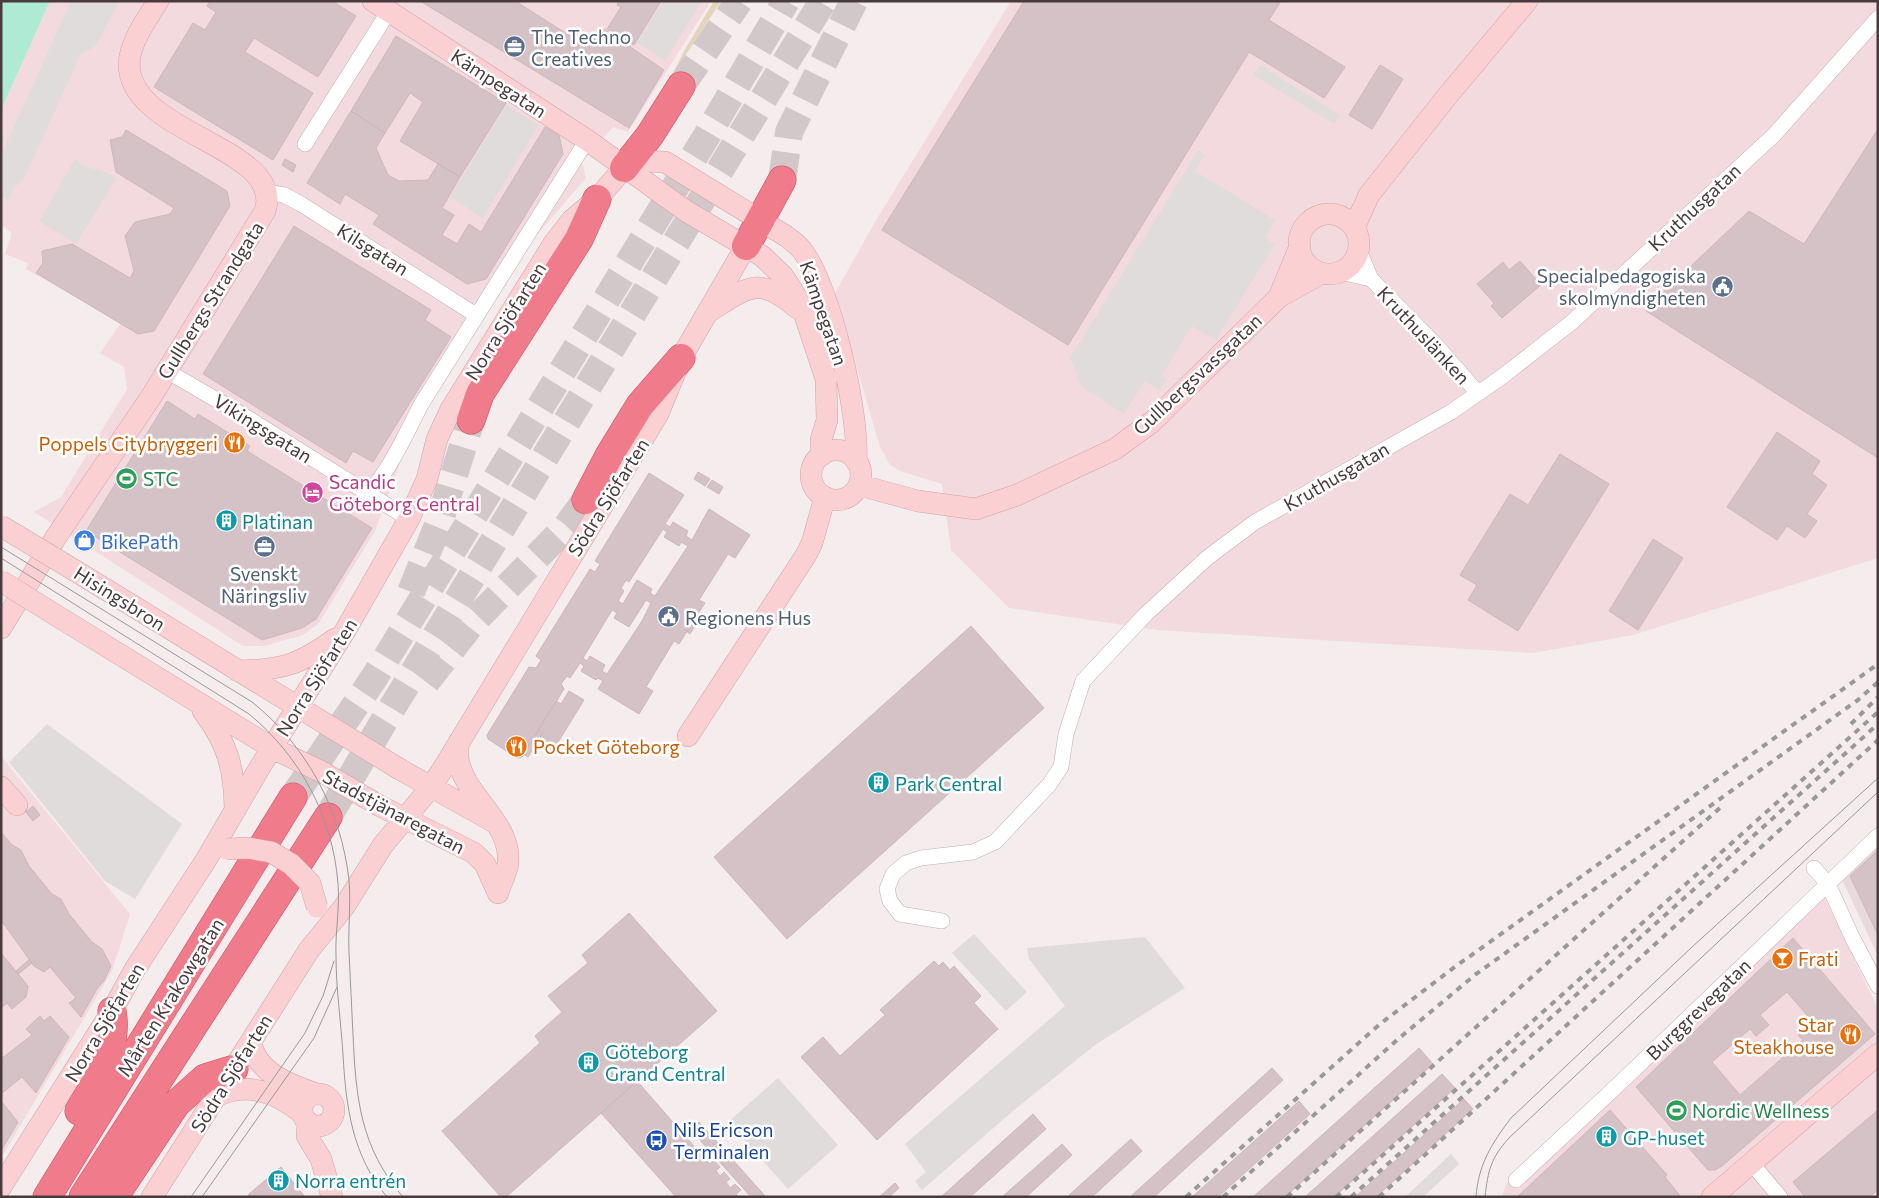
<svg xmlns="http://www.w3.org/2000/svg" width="1879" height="1198" font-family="Commissioner,sans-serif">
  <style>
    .residential { fill: #e8dadc }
    .commercial { fill: #f3dadf }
    .green { fill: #e4d5b9 }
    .parking { fill: #e1dcdc }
    .water { fill: #afead4 }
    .building { fill: #d5c2c6; stroke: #cfb6bb; fill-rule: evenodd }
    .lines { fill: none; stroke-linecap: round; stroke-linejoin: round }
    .highway-tunnel { stroke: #d2c8ca; stroke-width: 28; stroke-dasharray: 28 14; stroke-linecap: butt }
    .street-casing { stroke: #bfafb1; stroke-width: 16 }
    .secondary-casing { stroke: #d2a2a5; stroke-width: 22 }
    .highway-casing { stroke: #cf4b60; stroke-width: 29 }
    .street { stroke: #fff; stroke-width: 15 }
    .secondary { stroke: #fad0d2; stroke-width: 21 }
    .highway { stroke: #f07b8a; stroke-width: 28 }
    .tram { stroke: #999; stroke-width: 1 }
    .rail { stroke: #999; stroke-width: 4; stroke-dasharray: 6 6; stroke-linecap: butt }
    .secondary-bridge-casing { stroke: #d2a2a5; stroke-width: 22; stroke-linecap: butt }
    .secondary-bridge { stroke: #fad0d2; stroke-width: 21 }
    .labels { text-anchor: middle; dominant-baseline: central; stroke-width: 5; stroke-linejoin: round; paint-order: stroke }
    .service-label { font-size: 19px; fill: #4e5e75; stroke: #fff; text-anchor: start }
    .street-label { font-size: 19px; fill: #483a3d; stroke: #fff }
    .food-label { font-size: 19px; fill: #c56008; stroke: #fff; text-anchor: end }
    .leisure-label { font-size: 19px; fill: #27864d; stroke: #fff; text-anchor: start }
    .hotel-label { font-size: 19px; fill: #b23c85; stroke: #fff; text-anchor: start }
    .culture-label { font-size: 19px; fill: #0d838f; stroke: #fff; text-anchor: start }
    .shop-label { font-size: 19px; fill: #366cbe; stroke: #fff; text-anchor: start }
    .transit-label { font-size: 19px; fill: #164399; stroke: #fff; text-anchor: start }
  </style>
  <rect width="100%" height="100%" fill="#f4eced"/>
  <path class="residential" d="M 1878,828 L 1878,956 L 1836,867 Z"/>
  <path class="commercial" d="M 50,1 L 711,1 L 628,132 L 613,127 L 582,162 L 586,178 L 524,250 L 414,426 L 375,531 L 318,624 L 303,635 L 264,646 L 243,646 L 34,512 L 61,497 L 127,389 L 124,367 L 100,353 L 121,323 L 26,269 L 28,263 L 5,254 L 11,237 L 11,232 L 1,225 L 1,110 Z
    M 1011,1 L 1878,1 L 1878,558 L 1633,635 L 1533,653 L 1157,630 L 1009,608 L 951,550 L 942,484 L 900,471 L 890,465 L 880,447 L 835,293 L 878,217 Z
    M 1,756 L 130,914 L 112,971 L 1,1158 Z
    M 1819,886 L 1878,1009 L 1878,1197 L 1502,1197 L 1506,1184 Z"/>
  <path class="green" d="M 714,1 L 721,1 L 670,79 L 684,51 Z"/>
  <path class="parking" d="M 71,1 L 119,1 L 96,46 L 81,54 L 24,179 L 13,189 L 8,200 L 1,197 L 1,155 Z
    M 663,1 L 702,1 L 665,61 L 637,43 Z
    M 1260,65 L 1340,115 L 1334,124 L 1253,75 Z
    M 506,105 L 539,125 L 483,218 L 450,197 Z
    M 1198,150 L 1205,155 L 1195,171 L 1275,220 L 1265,238 L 1275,244 L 1216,340 L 1192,326 L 1162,375 L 1167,379 L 1160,390 L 1145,381 L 1124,414 L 1081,386 L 1070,358 Z
    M 75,159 L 86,167 L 106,172 L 117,178 L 76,244 L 39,221 Z
    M 47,724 L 182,824 L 135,899 L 105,881 L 9,762 Z
    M 974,934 L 1027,992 L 1006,1011 L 952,953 Z
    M 1145,937 L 1185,988 L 1095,1045 L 1013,1111 L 922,1190 L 915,1181 L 926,1172 L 905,1144 L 1065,1006 L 1029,959 L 1027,948 Z
    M 778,1078 L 838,1145 L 788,1189 L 728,1122 Z
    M 1451,1154 L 1459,1164 L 1423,1197 L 1405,1197 Z"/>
  <path class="water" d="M 1,1 L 50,1 L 1,110 Z"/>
  <path class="building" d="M 210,1 L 332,1 L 356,16 L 318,77 L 254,38 L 245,52 L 313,93 L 273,160 L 154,87 L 193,23 L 205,30 L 216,12 L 207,6 Z
    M 420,1 L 515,1 L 583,44 L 588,34 L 599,38 L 604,29 L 664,70 L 629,128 Z
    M 619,1 L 661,1 L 634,45 L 607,29 L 621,7 L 617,5 Z
    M 1024,1 L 1281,1 L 1269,20 L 1345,67 L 1324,98 L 1249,52 L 1068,345 L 882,230 Z
    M 396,36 L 506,103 L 460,177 L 400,141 L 423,102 L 410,93 L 385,133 L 351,111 Z
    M 1380,65 L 1403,79 L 1372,129 L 1349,115 Z
    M 351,111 L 385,133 L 376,148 L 388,175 L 399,181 L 428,180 L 438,164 L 460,177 L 442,208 L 454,215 L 442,235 L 457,244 L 469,224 L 481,232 L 545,127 L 559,135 L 563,154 L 486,279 L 467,284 L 373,224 L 379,215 L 345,194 L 340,204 L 307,183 Z
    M 1878,129 L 1878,458 L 1646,311 L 1654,301 L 1749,211 L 1804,244 Z
    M 126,130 L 227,191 L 230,206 L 154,331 L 138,334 L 36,273 L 43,263 L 42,251 L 72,244 L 130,278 L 134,271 L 125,236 L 135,222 L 170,214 L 174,208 L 116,172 L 110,140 L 122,137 Z
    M 285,159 L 296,165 L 293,172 L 282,165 Z
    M 294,226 L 431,310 L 425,320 L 451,337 L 373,462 L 353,451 L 346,463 L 203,374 Z
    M 1520,261 L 1541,285 L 1502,318 L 1491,306 L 1494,303 L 1477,284 L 1503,262 L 1509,270 Z
    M 167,401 L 195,419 L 198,414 L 250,446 L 247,451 L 372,528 L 316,619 L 302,628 L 262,640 L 86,531 Z
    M 1777,432 L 1820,461 L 1812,474 L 1827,485 L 1807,514 L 1817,521 L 1805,538 L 1787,526 L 1777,540 L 1727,507 Z
    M 1560,454 L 1609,484 L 1518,631 L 1468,600 L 1477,585 L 1460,575 L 1510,494 L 1528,505 Z
    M 698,472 L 710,479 L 705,486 L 694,479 Z
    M 649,473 L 684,495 L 665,524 L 670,527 L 673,522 L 688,531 L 686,536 L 692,540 L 709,509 L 750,535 L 735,558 L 728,554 L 699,600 L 705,603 L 697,615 L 679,644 L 674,641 L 646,687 L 653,691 L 639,714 L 598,689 L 603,681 L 598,678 L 596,680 L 581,671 L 584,666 L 580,663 L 570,678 L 567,676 L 561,684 L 564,689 L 522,757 L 517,758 L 488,739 L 487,735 L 529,667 L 536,668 L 541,660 L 536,656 L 590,569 L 595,572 L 600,564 L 595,561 ZM 663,529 L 667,532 L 664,537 L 679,546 L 681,542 L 688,546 L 655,596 L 650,593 L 652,589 L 637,580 L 623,604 L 618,601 L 624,591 L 621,588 L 626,580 L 629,582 ZM 646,600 L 651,603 L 642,621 L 607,674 L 602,671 L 605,665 L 590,656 L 587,661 L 583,658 L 612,610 L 617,613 L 614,618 L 629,627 Z
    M 712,480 L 723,487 L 719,494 L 707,487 Z
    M 1653,539 L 1683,558 L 1638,630 L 1609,611 Z
    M 696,615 L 700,617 L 690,634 L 686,631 Z
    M 971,626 L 1044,708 L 787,939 L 714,857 Z
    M 569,691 L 584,700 L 552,752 L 537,743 L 543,733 L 538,730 L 556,701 L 561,704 Z
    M 538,730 L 543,733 L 528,757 L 523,754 Z
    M 33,806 L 40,815 L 33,821 L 26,812 Z
    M 1,832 L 12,845 L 21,850 L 29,866 L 52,894 L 61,899 L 69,914 L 92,942 L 102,949 L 111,966 L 104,981 L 97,989 L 81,1017 L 69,1003 L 76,998 L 50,967 L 44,972 L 34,966 L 1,920 Z
    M 1878,850 L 1878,935 L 1850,876 Z
    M 629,913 L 717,1011 L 506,1197 L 501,1197 L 442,1131 L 540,1043 L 535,1036 L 562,1012 L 548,996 L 588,963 L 582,955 Z
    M 1793,938 L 1875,1034 L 1722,1166 L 1715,1170 L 1708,1170 L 1636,1087 ZM 1787,992 L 1813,1022 L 1798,1035 L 1803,1040 L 1740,1095 L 1712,1062 L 1750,1029 L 1756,1036 L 1769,1025 L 1760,1015 Z
    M 1,953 L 28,986 L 26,997 L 12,1009 L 7,1003 L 1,1008 Z
    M 30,959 L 32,963 L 18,974 L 16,971 Z
    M 934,961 L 939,966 L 943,962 L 950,970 L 954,966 L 981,996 L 974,1003 L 998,1029 L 877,1140 L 801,1057 L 823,1037 L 840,1056 L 885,1015 L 880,1010 Z
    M 40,1016 L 44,1021 L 50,1016 L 69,1037 L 36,1093 L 22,1077 L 1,1094 L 1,1059 L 32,1035 L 26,1029 Z
    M 1419,1048 L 1433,1064 L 1285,1197 L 1253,1197 Z
    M 1272,1068 L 1283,1080 L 1154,1197 L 1130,1197 Z
    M 1442,1074 L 1455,1088 L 1334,1197 L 1305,1197 Z
    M 637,1081 L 699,1152 L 703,1149 L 709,1155 L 705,1159 L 710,1164 L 714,1160 L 720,1167 L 716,1171 L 720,1176 L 724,1172 L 730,1179 L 726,1182 L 730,1188 L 735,1184 L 741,1190 L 736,1194 L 739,1197 L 676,1197 L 601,1113 Z
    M 1464,1099 L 1473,1109 L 1376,1197 L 1355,1197 Z
    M 1,1101 L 18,1122 L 1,1151 Z
    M 1299,1101 L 1310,1114 L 1218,1197 L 1192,1197 Z
    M 1610,1110 L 1661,1168 L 1667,1175 L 1665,1177 L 1681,1197 L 1517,1197 Z
    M 1878,1110 L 1878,1190 L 1869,1197 L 1805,1197 L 1793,1182 Z
    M 1033,1114 L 1046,1129 L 970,1197 L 941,1197 Z
    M 699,1122 L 766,1197 L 751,1197 L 691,1130 Z
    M 1131,1139 L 1142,1151 L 1092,1197 L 1067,1197 Z
    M 1062,1144 L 1072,1155 L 1026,1197 L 1002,1197 Z
    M 281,1167 L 305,1197 L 248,1197 L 249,1194 Z
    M 895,1183 L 899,1188 L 889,1197 L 879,1197 Z"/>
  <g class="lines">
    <path class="highway-tunnel" d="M 681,86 L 739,1
      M 782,180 L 789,132 L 854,1
      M 411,592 L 439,523 L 471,420
      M 426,682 L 472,623 L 567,526 L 586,500
      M 293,797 L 374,678 L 706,137 L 786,1
      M 328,817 L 381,726 L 823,1"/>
    <defs>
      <path id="street" d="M 305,144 L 389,11
        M 266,192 L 284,195 L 301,204 L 476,315
        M 1359,251 L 1371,279 L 1435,344 L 1477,392
        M 1340,272 L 1371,279
        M 167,371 L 251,420 L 409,519
        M 368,494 C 392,467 405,435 422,403 L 587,140
        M 1814,868 L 1828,884 L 1852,937 L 1878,986
        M 942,921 L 900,914 L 890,901 L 887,889 L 893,874 L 906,863 L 921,858 L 973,852 L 995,842 L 1049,785 L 1061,767 L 1066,734 L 1083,681 L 1146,614 L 1207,558 L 1255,522 L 1451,412 L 1503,376 L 1572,322 L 1774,135 L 1878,18
        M 1758,1171 L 1780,1197
        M 1516,1180 L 1620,1083 L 1878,836"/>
      <path id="secondary" d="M 373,1 L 587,140 L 686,211 L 762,256 L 783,276 L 797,298 L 805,316 L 826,379 L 827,420 L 821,440 L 822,455
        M1299 244a30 30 0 1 1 60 0a30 30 0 1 1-60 0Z
        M 1354,228 L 1369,195 L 1449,94 L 1527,1
        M 1279,297 L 1300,246
        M 710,311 C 748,287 759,275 797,308
        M811 475a25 25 0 1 1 50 0a25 25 0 1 1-50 0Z
        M 859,485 L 918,501 L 976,509 L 1017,495 L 1115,449 L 1152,422 L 1279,297 L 1322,273
        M 74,570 L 401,770 L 494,822
        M 49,611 L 272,748 L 324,773 L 380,806 L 474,853 L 485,864 L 498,893
        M 1,628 L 56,537 L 151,397 L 265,211 C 287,145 116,133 130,56 C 134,36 148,18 158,1
        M 238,671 C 282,670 299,665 335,639
        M 203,711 C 228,744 234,768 235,808
        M 688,736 L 806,555 L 812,543 L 825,497
        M 459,742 C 458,747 457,753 458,758 C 463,796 512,822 508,863 C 507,872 501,883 498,893
        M 1,787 L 17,805
        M 251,1043 C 257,1073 290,1085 317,1094
        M302 1110a16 16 0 1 1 32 0a16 16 0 1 1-32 0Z
        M 215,1097 C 246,1080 277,1093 302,1113
        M 308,1122 L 307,1136 L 321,1159 L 332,1197
        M 1,1187 L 112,1011 L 135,969 L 206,860 L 260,767 L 345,631 L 409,519 L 427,479 L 437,439 L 451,409 L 554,243 L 572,220 L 597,199 L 624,168 L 645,161 L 665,162 L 786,236 C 791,240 797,244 801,249 C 830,284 860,416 856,461
        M 152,1197 L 309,950 L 344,907 L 383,845 L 431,787 L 446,764 L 658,414 L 681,358 L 746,246
        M 1712,1197 L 1878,1054"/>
      <path id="highway" d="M 624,168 L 650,135 L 681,86
        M 746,246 L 782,180
        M 471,420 L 480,394 L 579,239 L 597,199
        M 586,500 L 610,454 L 640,405 L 681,358
        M 79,1111 C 97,1079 119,1050 112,1011
        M 47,1197 L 293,797
        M 83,1197 L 328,817
        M 114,1197 L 176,1104 L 205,1078 L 234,1069"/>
    </defs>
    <use href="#street" class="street-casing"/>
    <use href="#secondary" class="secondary-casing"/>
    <use href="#highway" class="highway-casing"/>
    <use href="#street" class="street"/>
    <use href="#secondary" class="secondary"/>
    <use href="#highway" class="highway"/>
    <path class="tram" d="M 1,547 L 252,702 C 307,746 341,810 349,880 C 351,904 348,928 349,952 C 350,980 352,1007 353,1035 C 356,1098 360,1147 403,1197
      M 1,558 L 249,714 C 300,756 333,817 338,884 C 340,908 335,932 336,956 C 336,989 341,1022 343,1055 C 346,1106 352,1156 387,1197
      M 191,1197 L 305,1033 L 323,996 L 334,961
      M 202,1197 L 314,1038 L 337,987
      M 1476,1197 C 1478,1165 1492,1143 1511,1118 L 1692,947 L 1878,778
      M 1485,1197 C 1488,1170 1491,1158 1509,1138 L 1878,792"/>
    <path class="rail" d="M 1851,724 L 1878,697
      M 1186,1197 L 1380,1024 L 1452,969 L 1878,664
      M 1223,1197 L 1397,1040 L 1476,974 L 1858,700 L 1878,682
      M 1287,1197 L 1722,806
      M 1336,1197 L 1878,712
      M 1351,1197 L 1878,724
      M 1379,1197 L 1878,740"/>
    <defs>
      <path id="secondary-bridge" d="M 1,526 L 74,570
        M 1,581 L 49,611
        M 227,849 L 248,848 L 271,852 L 291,864 L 310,883 L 317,907"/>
    </defs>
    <use href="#secondary-bridge" class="secondary-bridge-casing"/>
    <use href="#secondary-bridge" class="secondary-bridge"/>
  </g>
  <defs>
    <symbol id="office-disc" viewBox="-11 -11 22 22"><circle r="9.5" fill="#5c6f8a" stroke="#fff"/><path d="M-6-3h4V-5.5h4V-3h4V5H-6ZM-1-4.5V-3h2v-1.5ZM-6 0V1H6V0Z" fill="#fff"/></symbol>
    <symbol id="civic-disc" viewBox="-11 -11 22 22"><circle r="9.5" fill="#5c6f8a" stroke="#fff"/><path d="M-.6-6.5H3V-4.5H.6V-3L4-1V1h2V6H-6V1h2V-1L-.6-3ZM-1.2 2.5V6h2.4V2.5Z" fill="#fff"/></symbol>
    <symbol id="restaurant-disc" viewBox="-11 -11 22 22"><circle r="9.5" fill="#e8710a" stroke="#fff"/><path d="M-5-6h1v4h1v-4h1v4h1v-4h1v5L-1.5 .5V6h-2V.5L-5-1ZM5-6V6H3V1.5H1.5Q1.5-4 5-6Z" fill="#fff"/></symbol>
    <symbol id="stadium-disc" viewBox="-11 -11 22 22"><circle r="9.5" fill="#2e9e5b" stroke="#fff"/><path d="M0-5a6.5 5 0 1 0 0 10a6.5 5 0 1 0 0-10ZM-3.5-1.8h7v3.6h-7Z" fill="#fff"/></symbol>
    <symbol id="hotel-disc" viewBox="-11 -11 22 22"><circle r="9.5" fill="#d1479c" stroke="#fff"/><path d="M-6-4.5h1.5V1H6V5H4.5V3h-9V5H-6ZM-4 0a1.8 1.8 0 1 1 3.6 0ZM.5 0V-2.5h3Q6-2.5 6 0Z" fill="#fff"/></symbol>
    <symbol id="building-disc" viewBox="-11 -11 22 22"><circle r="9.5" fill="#0f9aa8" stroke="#fff"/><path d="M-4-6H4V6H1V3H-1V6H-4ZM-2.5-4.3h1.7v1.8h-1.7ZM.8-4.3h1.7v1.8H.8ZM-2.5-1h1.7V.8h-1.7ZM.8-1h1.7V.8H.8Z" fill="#fff"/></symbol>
    <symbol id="shop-disc" viewBox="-11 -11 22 22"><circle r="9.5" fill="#3f7fe0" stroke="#fff"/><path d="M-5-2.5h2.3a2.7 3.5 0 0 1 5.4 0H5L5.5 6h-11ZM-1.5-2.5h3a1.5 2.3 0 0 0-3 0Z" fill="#fff"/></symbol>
    <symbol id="bar-disc" viewBox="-11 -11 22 22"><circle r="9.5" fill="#e8710a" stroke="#fff"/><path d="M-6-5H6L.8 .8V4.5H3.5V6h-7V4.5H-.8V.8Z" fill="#fff"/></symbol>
    <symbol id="bus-disc" viewBox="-11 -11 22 22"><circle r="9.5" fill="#1a4fb4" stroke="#fff"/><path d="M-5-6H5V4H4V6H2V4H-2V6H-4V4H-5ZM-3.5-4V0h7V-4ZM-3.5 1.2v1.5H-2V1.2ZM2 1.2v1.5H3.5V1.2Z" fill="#fff"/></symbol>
  </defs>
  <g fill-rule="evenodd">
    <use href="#office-disc" x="502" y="34" width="25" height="25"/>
    <use href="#civic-disc" x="1710" y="274" width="25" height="25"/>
    <use href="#restaurant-disc" x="222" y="430" width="25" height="25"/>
    <use href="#stadium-disc" x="114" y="466" width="25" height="25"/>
    <use href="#hotel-disc" x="300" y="480" width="25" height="25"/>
    <use href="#building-disc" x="214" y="508" width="25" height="25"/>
    <use href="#shop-disc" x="72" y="528" width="25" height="25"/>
    <use href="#office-disc" x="252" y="534" width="25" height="25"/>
    <use href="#civic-disc" x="656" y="604" width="25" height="25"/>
    <use href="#restaurant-disc" x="504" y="734" width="25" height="25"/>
    <use href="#building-disc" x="866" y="770" width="25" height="25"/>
    <use href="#bar-disc" x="1770" y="946" width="25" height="25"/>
    <use href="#restaurant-disc" x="1838" y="1022" width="25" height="25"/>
    <use href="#building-disc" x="576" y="1050" width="25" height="25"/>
    <use href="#stadium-disc" x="1664" y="1098" width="25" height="25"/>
    <use href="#building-disc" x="1594" y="1124" width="25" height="25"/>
    <use href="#bus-disc" x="644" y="1128" width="25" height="25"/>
    <use href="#building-disc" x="266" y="1168" width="25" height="25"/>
  </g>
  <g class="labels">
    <g class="service-label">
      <text x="531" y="36">The Techno<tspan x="531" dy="22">Creatives</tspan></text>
      <text x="1706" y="275" text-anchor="end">Specialpedagogiska<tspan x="1706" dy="22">skolmyndigheten</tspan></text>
      <text x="264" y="573" text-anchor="middle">Svenskt<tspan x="264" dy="22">Näringsliv</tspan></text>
      <text x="685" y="617">Regionens Hus</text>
    </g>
    <g class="street-label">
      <text transform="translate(499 83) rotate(33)">Kämpegatan</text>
      <text transform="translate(1694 207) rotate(-43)">Kruthusgatan</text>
      <text transform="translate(373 249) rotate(32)">Kilsgatan</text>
      <text transform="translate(210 300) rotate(-58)">Gullbergs Strandgata</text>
      <text transform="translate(824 313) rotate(71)">Kämpegatan</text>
      <text transform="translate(505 321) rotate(-58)">Norra Sjöfarten</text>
      <text transform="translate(1424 335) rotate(47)">Kruthuslänken</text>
      <text transform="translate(1197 374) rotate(-43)">Gullbergsvassgatan</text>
      <text transform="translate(263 428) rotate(32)">Vikingsgatan</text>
      <text transform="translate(1336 476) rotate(-30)">Kruthusgatan</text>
      <text transform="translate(608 497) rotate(-58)">Södra Sjöfarten</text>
      <text transform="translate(120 598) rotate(32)">Hisingsbron</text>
      <text transform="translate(316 677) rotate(-58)">Norra Sjöfarten</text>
      <text transform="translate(394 811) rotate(28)">Stadstjänaregatan</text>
      <text transform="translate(170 997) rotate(-58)">Mårten Krakowgatan</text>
      <text transform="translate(1698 1009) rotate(-44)">Burggrevegatan</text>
      <text transform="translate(104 1022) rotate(-59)">Norra Sjöfarten</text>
      <text transform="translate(231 1073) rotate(-58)">Södra Sjöfarten</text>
    </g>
    <g class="food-label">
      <text x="218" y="443">Poppels Citybryggeri</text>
      <text x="533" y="746" text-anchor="start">Pocket Göteborg</text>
      <text x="1798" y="958" text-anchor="start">Frati</text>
      <text x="1834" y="1024">Star<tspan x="1834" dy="22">Steakhouse</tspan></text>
    </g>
    <g class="leisure-label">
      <text x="143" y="478">STC</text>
      <text x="1692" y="1110">Nordic Wellness</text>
    </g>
    <g class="hotel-label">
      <text x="329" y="481">Scandic<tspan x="329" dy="22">Göteborg Central</tspan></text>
    </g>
    <g class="culture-label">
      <text x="242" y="521">Platinan</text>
      <text x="895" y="783">Park Central</text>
      <text x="605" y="1051">Göteborg<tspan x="605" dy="22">Grand Central</tspan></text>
      <text x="1623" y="1137">GP-huset</text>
      <text x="295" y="1180">Norra entrén</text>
    </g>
    <g class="shop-label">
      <text x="101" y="541">BikePath</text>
    </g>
    <g class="transit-label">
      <text x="673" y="1129">Nils Ericson<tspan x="673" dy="22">Terminalen</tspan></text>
    </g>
  </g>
  <rect width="1879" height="1198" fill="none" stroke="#483a3d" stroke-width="5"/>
</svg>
